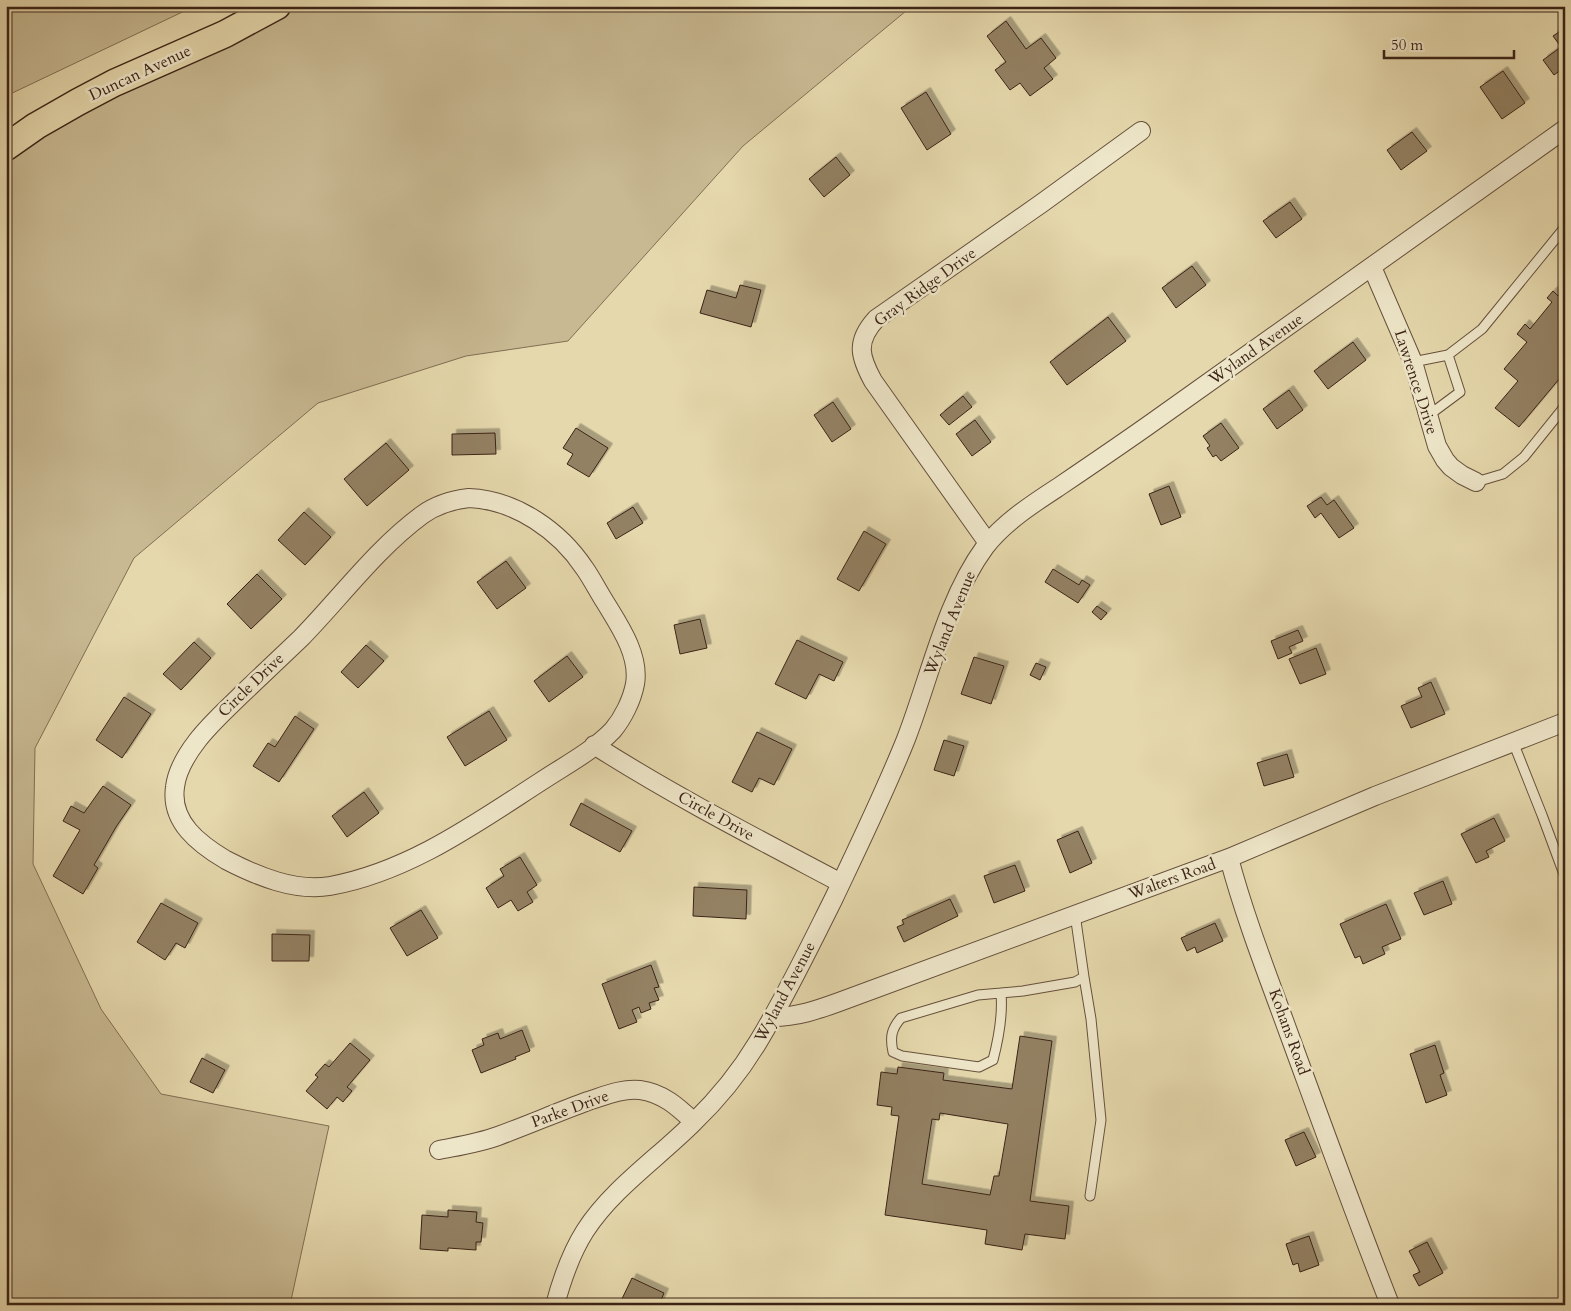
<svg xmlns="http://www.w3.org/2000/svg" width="1571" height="1311" font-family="Cardo,serif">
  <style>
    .green { fill: #c8b992; stroke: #826e54 }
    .building { fill: #938164; stroke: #3b2316; fill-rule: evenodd; filter: url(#shadow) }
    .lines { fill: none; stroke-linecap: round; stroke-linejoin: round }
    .service-casing { stroke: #66503c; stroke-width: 11 }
    .minor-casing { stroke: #66503c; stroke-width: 20 }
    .primary-casing { stroke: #3b2316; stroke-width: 29 }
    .service { stroke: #eee6c9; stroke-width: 9 }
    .minor { stroke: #eee6c9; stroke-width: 18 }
    .primary { stroke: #e5d8ac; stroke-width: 26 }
    .labels { text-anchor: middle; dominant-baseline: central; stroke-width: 5; stroke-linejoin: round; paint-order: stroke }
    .street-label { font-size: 16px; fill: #3b2316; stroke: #eee6c9 }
  </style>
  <defs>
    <filter id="shadow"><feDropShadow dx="4.5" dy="-4.5" stdDeviation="0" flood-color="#0004"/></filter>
  </defs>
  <rect width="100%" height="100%" fill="#e5d8ac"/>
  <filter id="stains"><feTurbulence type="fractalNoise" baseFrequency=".004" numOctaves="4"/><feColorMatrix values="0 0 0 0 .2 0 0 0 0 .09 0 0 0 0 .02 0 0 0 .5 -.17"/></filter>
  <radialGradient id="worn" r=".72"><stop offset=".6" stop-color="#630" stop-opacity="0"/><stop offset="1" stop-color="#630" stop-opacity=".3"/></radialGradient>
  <path class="green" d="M 6,6 L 195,6 L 6,96 Z
    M 277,6 L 912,6 L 743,146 L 568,341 L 466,356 L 318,403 L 134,558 L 35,748 L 33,864 L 101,1009 L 161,1094 L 329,1126 L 290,1305 L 6,1305 L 6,147 Z"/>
  <path class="building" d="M 1261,6 L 1271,6 L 1266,11 Z
    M 1006,21 L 1026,49 L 1041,38 L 1056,58 L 1044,68 L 1053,79 L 1030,96 L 1020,83 L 1010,90 L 995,70 L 1006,62 L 987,36 Z
    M 1565,28 L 1565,67 L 1554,75 L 1543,60 L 1561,47 L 1553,36 Z
    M 1503,71 L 1525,103 L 1502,119 L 1480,87 Z
    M 926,92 L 951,134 L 927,150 L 901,108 Z
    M 1412,132 L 1427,151 L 1401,170 L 1387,150 Z
    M 836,157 L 850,175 L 824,197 L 809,179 Z
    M 1290,202 L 1302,219 L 1276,238 L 1263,221 Z
    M 1192,266 L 1206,285 L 1176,308 L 1162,288 Z
    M 740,285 L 761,290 L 751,327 L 700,313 L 707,290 L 736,298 Z
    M 1565,288 L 1565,372 L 1519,427 L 1495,408 L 1518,381 L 1504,369 L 1527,342 L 1517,334 L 1525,324 L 1530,329 L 1552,302 L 1547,298 L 1553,291 L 1558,296 Z
    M 1108,317 L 1126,341 L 1067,385 L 1050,362 Z
    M 1353,342 L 1366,360 L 1328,389 L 1314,371 Z
    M 1289,390 L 1303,410 L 1277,429 L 1263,409 Z
    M 963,396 L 972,407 L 949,425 L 940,415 Z
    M 833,402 L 851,429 L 832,442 L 814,415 Z
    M 975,420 L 991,442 L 972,456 L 956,434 Z
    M 1221,423 L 1239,448 L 1221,461 L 1216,455 L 1213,457 L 1207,448 L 1210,446 L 1203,436 Z
    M 576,428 L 608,448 L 589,477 L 567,464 L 573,454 L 563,448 Z
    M 495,433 L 496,454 L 452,455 L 452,434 Z
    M 386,443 L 409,470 L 367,506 L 344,479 Z
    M 1169,486 L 1181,517 L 1161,525 L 1149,494 Z
    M 1321,497 L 1327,505 L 1334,500 L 1354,528 L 1339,538 L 1321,513 L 1315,518 L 1307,506 Z
    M 633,507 L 643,523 L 616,539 L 607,523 Z
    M 304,512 L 331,537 L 305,565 L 278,540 Z
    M 864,531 L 886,544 L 859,591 L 837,579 Z
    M 506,561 L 526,588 L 497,609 L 477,582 Z
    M 1053,569 L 1079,585 L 1082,580 L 1090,585 L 1078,603 L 1045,582 Z
    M 257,574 L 282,599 L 251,629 L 227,604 Z
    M 1097,606 L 1107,613 L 1101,620 L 1092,612 Z
    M 700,619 L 707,648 L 680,654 L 674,625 Z
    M 1298,630 L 1303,641 L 1289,647 L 1292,653 L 1278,659 L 1271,641 Z
    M 797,640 L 843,662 L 834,681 L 819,674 L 806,699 L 775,684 Z
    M 194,642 L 211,658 L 181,690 L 163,674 Z
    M 366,645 L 384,661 L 358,688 L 341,672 Z
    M 1316,648 L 1326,674 L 1300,684 L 1289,659 Z
    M 567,656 L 583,677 L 549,702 L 534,681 Z
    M 974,657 L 1004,666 L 991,704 L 961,694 Z
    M 1036,663 L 1046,667 L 1040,680 L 1030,675 Z
    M 1431,682 L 1445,714 L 1411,728 L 1401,706 L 1422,697 L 1418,688 Z
    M 124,697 L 151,714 L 122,758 L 96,740 Z
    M 489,711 L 507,740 L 465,766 L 447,737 Z
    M 295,716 L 314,729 L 279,782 L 253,766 L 268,743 L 275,747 Z
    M 757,732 L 792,749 L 774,785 L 759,778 L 752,792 L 732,782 Z
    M 944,740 L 964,746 L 954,776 L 934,770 Z
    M 1287,754 L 1294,777 L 1264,786 L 1257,763 Z
    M 103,786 L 131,805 L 116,827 L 94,865 L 98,868 L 83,894 L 53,876 L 80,830 L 63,821 L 71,806 L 84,813 Z
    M 364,792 L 379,813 L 347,837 L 332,816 Z
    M 581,803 L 632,831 L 620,852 L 570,825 Z
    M 1494,818 L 1505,841 L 1486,851 L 1489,857 L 1476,863 L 1461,834 Z
    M 1078,831 L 1092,863 L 1070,873 L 1057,840 Z
    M 520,857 L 537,885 L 527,892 L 533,902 L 518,911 L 511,900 L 498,908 L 486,888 L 504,876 L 500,869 Z
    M 1015,865 L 1025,891 L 994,903 L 984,876 Z
    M 1443,881 L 1452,904 L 1424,915 L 1414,893 Z
    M 694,887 L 747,890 L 746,919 L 693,916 Z
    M 950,899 L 958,916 L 904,942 L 897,927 L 904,924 L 902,920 Z
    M 161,903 L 198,923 L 185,948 L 176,943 L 165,960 L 137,942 Z
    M 1386,904 L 1401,939 L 1382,947 L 1385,954 L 1363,964 L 1360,956 L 1355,958 L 1340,924 Z
    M 421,910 L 438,938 L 407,956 L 390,928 Z
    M 1215,923 L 1223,941 L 1197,953 L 1195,947 L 1187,951 L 1181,938 Z
    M 272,934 L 310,935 L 309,961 L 272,961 Z
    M 651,965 L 659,987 L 654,988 L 659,1000 L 649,1003 L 651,1009 L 641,1013 L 639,1007 L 632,1010 L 637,1022 L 619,1029 L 602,984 Z
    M 522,1030 L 530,1051 L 515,1057 L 516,1059 L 481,1073 L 472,1050 L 484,1045 L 482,1039 L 498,1033 L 500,1039 Z
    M 1020,1036 L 1052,1041 L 1030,1201 L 1069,1206 L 1065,1239 L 1025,1234 L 1022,1250 L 985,1244 L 987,1230 L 885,1215 L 899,1116 L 891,1115 L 892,1107 L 877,1105 L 881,1072 L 897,1074 L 898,1067 L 944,1073 L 943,1080 L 1012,1089 ZM 940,1113 L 1008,1124 L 999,1176 L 994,1176 L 990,1195 L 922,1184 L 932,1119 L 939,1120 Z
    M 350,1043 L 370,1060 L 347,1087 L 352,1091 L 343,1102 L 337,1097 L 327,1109 L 306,1091 L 318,1077 L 315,1075 L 325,1064 L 329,1067 Z
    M 1435,1045 L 1444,1073 L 1440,1075 L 1447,1095 L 1426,1103 L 1410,1054 Z
    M 1562,1051 L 1565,1051 L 1565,1071 L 1562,1071 Z
    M 202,1058 L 225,1070 L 213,1093 L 190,1082 Z
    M 1304,1132 L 1316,1157 L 1296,1166 L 1285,1140 Z
    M 448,1210 L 477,1212 L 476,1222 L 483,1223 L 481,1242 L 476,1242 L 476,1250 L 448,1248 L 448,1251 L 420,1249 L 422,1215 L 448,1217 Z
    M 1309,1236 L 1319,1265 L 1300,1272 L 1298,1263 L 1293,1265 L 1286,1244 Z
    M 1427,1242 L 1443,1273 L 1419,1286 L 1413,1275 L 1420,1272 L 1409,1251 Z
    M 632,1278 L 664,1293 L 659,1305 L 619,1305 Z"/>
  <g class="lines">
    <defs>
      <path id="service" d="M 1413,362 L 1448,355 L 1482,329 L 1565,227
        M 1429,415 L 1460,392 L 1448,355
        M 1476,482 L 1503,474 L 1524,457 L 1565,406
        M 1513,742 L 1542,815 L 1565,877
        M 1084,977 L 1091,1019 L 1101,1120 L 1090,1196
        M 1001,993 C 1003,1016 999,1037 993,1060 L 979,1067 L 902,1056 L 893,1052 C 890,1038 891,1029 901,1018 L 978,995 L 1023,991 L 1075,982 L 1084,977 L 1075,914"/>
      <path id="minor" d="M 1372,267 L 1413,362 L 1437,446 L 1445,460 L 1451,467 L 1462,475 L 1476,482
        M 469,498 C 516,500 560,531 585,569 C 592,579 598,591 605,602 C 619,625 640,655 635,684 C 632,700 623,718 613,730 C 593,751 564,766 540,782 C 475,824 408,872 330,886 C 295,892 257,876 226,860 C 199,844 170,822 175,787 C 177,770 187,754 197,741 C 210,724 226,710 241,695 C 261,676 281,657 301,638 C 341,597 376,549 422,515 C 437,504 452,500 469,498 Z
        M 988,543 L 873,381 C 860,357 855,342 876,319 L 1042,203 L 1141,131
        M 594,745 C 674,796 758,839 841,883
        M 1229,858 C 1245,918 1268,976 1289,1034 C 1322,1124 1354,1213 1389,1302 L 1387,1305
        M 773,1017 C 797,1017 817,1010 839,1002 L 1229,858 L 1375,796 L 1565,722
        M 439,1150 C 459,1146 479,1143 498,1136 C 528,1125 558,1112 588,1101 C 604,1096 622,1088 640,1090 C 663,1093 678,1107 694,1122
        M 555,1305 C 562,1279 571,1253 585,1231 C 612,1189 658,1158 693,1123 C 718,1099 740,1072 758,1042 C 786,996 809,948 833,900 C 858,847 884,794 906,739 C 930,677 946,600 985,547 C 1004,522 1034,503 1060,486 C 1091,465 1122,444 1153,422 C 1290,325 1427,227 1565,129"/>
      <path id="primary" d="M 6,147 L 36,126 L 78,102 L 114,83 L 225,34 L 277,6"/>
    </defs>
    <use href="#service" class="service-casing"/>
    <use href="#minor" class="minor-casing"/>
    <use href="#primary" class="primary-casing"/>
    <use href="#service" class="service"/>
    <use href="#minor" class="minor"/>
    <use href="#primary" class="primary"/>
  </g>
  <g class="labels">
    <g class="street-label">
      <text transform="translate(140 73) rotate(-25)">Duncan Avenue</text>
      <text transform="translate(925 287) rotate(-36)">Gray Ridge Drive</text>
      <text transform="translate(1256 349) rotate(-35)">Wyland Avenue</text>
      <text transform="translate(1416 382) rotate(72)">Lawrence Drive</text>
      <text transform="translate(950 623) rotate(-68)">Wyland Avenue</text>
      <text transform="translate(251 685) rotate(-44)">Circle Drive</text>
      <text transform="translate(716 816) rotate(29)">Circle Drive</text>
      <text transform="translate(1172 879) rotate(-20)">Walters Road</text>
      <text transform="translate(785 992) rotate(-62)">Wyland Avenue</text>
      <text transform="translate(1289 1032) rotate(70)">Kohans Road</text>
      <text transform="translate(570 1109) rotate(-20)">Parke Drive</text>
    </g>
  </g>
  <rect width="1571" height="1311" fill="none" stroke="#e5d8ac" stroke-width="25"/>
  <rect x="8" y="8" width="1556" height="1296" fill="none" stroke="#3b2316" stroke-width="2.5"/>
  <rect x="12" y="12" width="1546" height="1286" fill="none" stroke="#3b2316"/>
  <path d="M1384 50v8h130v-8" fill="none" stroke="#3b2316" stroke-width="2.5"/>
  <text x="1391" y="50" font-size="15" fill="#3b2316" stroke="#eee6c9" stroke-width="4" paint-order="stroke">50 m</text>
  <rect width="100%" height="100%" filter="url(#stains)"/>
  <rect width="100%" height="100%" fill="url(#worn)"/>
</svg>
